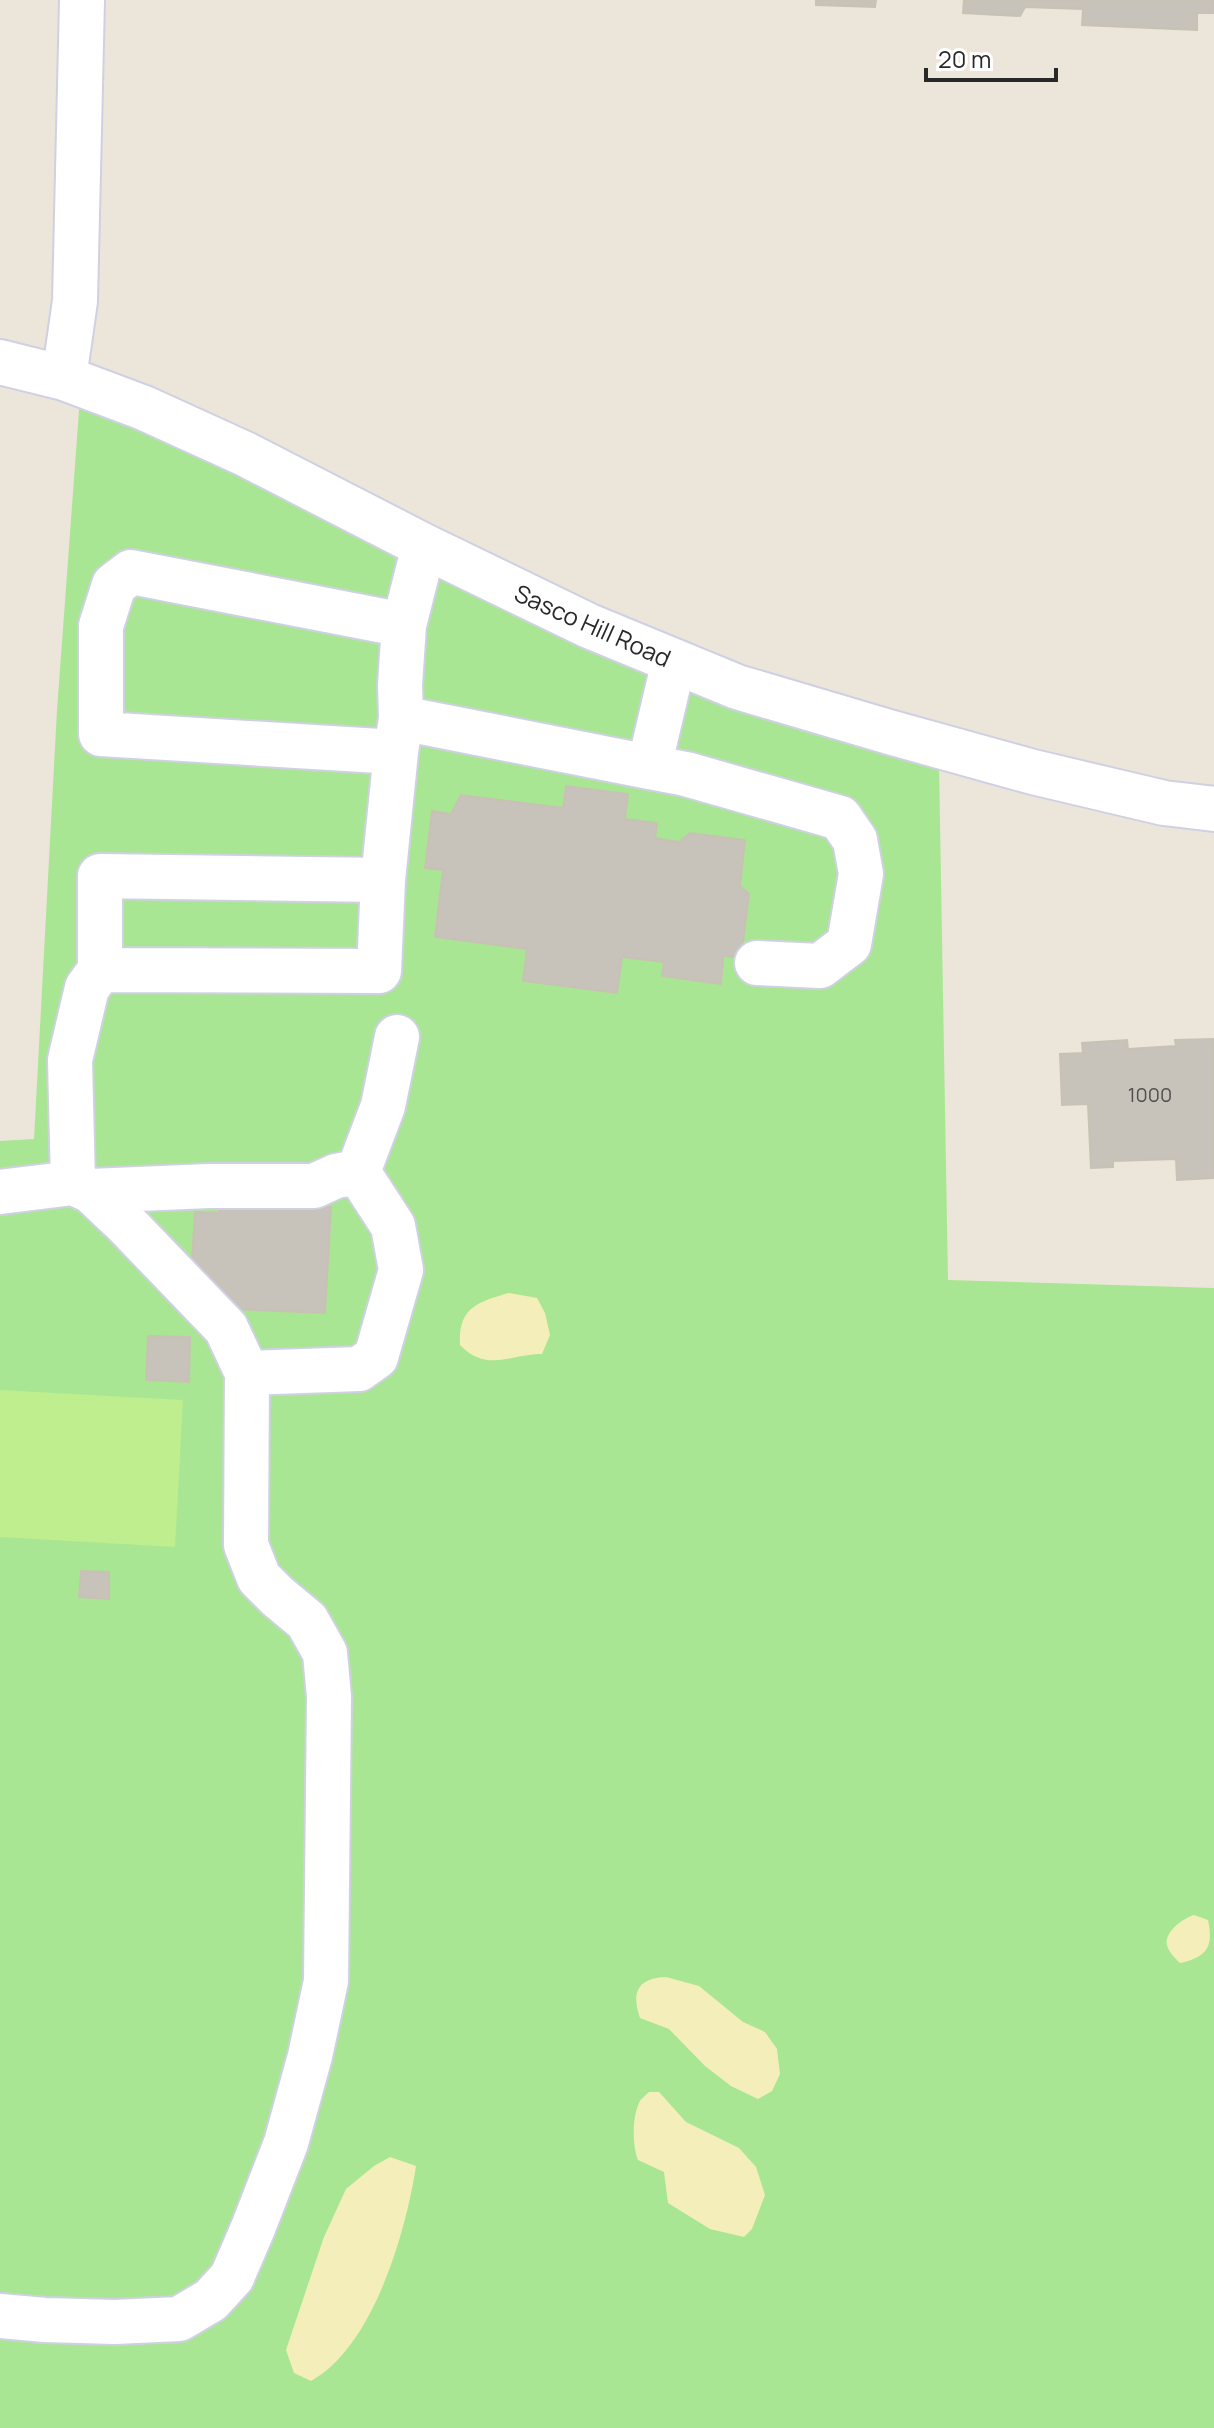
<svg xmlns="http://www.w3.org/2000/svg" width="1214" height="2428" font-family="Manrope,sans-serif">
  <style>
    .green { fill: #a9e693 }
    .sand { fill: #f4efba }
    .pitch { fill: #beee8e }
    .building { fill: #c7c2ba; stroke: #c8c2b4; stroke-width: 2 }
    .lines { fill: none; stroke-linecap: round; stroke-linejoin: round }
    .minor-casing { stroke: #cfd1e3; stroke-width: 48 }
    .minor { stroke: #fff; stroke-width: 44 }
    .labels { text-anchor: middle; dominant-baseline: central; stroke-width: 8; stroke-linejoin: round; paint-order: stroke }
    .number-label { font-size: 20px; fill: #504f4d }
    .street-label { font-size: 24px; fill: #292929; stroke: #fff }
  </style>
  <rect width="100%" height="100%" fill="#ece6da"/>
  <path class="green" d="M 80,397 L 182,436 L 322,519 L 587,650 L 679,673 L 939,764 L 948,1280 L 1214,1288 L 1214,2428 L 0,2428 L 0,1141 L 34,1139 L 57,710 Z"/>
  <path class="sand" d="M 509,1293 L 537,1298 L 545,1313 L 550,1335 L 542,1354 C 509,1354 487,1373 460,1345 C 458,1308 477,1302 509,1293 Z
    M 1194,1915 L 1208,1920 C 1214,1948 1206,1957 1180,1963 C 1176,1959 1170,1953 1168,1948 C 1161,1934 1183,1918 1194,1915 Z
    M 666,1977 L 699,1986 L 743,2022 L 765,2032 L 777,2049 L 780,2074 L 772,2091 L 758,2099 L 731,2086 L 705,2066 L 669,2029 L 640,2018 C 631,1992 638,1978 666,1977 Z
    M 649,2092 L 659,2092 L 686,2122 L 739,2148 L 756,2167 L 765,2195 L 752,2229 L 744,2237 L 710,2229 L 668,2203 L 664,2172 L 638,2160 C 632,2145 632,2116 640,2101 C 640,2100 648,2093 649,2092 Z
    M 390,2157 L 416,2166 C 406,2232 373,2347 311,2381 L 294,2373 L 286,2350 L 324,2237 L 346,2189 L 374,2166 Z"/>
  <path class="pitch" d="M 0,1390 L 183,1400 L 175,1547 L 0,1537 Z"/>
  <path class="building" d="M 816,0 L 876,0 L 875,7 L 816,5 Z
    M 964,0 L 1214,0 L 1214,13 L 1197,13 L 1197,30 L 1082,25 L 1083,9 L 1025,7 L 1020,16 L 963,13 Z
    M 566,786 L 628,794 L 625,819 L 657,823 L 655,838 L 679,842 L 690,833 L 745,840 L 740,886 L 749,894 L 741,958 L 723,956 L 721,984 L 662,976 L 664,962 L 622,957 L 617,993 L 523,981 L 527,949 L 435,937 L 443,870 L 425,868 L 432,811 L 451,814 L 461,795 L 563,808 Z
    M 1214,1039 L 1214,1178 L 1177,1180 L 1176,1159 L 1113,1161 L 1113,1167 L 1091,1168 L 1088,1104 L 1062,1105 L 1060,1054 L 1083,1053 L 1082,1043 L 1127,1040 L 1128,1049 L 1176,1046 L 1175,1040 Z
    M 219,1202 L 331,1207 L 325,1313 L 234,1309 L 231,1297 L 210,1295 L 211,1278 L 191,1278 L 195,1212 L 219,1213 Z
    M 148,1336 L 190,1337 L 189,1382 L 146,1380 Z
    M 81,1571 L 109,1572 L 109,1599 L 79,1597 Z"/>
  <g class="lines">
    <defs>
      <path id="minor" d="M 0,362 L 64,378 L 144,408 L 245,454 L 424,546 L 589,626 L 737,687 L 889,732 L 1033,772 L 1164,803 L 1214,809
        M 64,378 L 75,301 L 82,0
        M 674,661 L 649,767 L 686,774 L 840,818 L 855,840 L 861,874 L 849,944 L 820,966 L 757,963
        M 401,718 L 649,767
        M 396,752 L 101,734 L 101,626 L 114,585 L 131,572 L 404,625
        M 100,970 L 379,971 L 383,880 L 396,752 L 401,718 L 400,685 L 404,625 L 424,546
        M 358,1172 L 383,1106 L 397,1037
        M 73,1183 L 70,1060 L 87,988 L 100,970 L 100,876 L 383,880
        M 91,1191 L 209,1186 L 314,1186 L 336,1176 L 358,1172
        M 0,1192 L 73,1183 L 91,1191 L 125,1223 L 226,1328 L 247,1373 L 246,1545 L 259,1578 L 277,1596 L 307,1621 L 325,1653 L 329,1697 L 326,1981 L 310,2056 L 286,2143 L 253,2228 L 232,2277 L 211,2300 L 179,2319 L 115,2322 L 45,2320 L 0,2316
        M 247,1373 L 359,1369 L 376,1357 L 401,1270 L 393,1226 L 358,1172"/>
    </defs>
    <use href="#minor" class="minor-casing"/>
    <use href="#minor" class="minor"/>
  </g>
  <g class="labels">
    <g class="number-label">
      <text x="1150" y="1094">1000</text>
    </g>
    <g class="street-label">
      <text transform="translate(593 625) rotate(24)">Sasco Hill Road</text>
    </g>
  </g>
  <path d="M926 68v12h130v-12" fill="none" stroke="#292929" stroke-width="4"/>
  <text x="938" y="68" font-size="24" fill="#292929" stroke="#ffffff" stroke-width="6" paint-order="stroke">20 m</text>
</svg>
